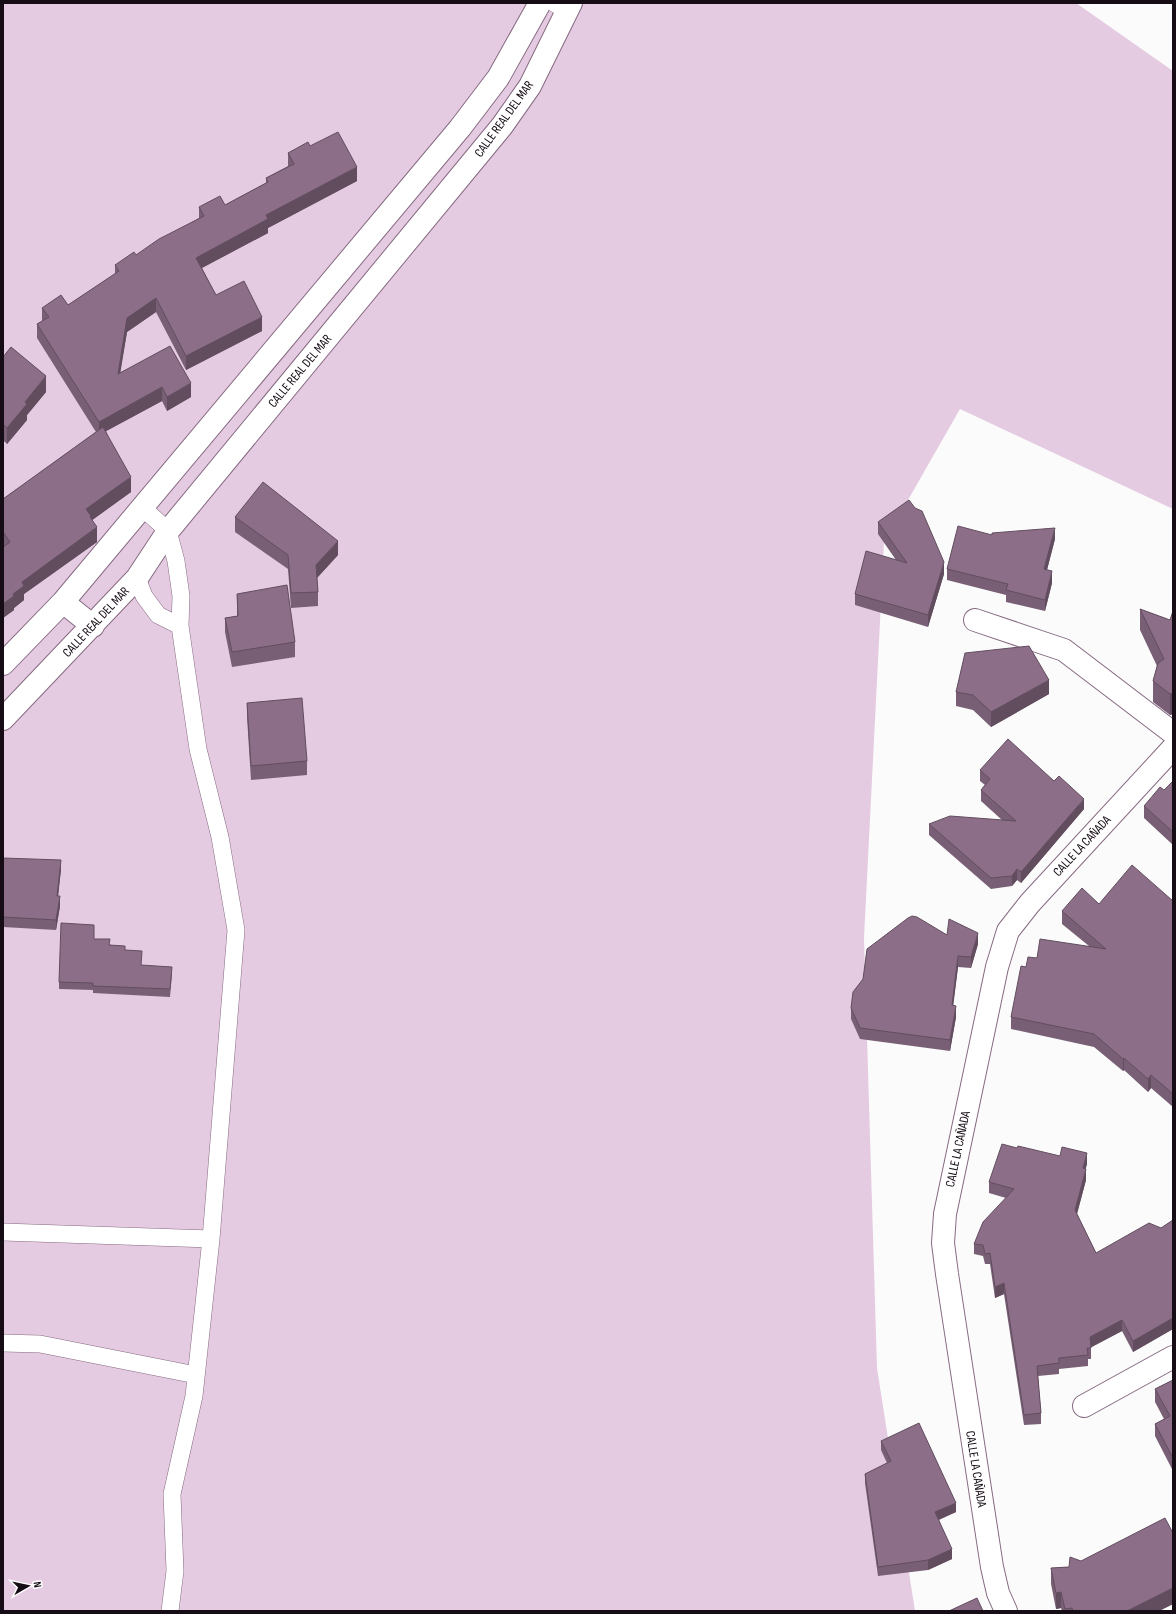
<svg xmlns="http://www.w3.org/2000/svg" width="1176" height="1614" font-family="'Sofia Sans Condensed',sans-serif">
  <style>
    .green { fill: #e5cbe1 }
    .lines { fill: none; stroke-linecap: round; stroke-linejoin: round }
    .service-casing { stroke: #866a82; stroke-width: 18 }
    .minor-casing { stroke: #866a82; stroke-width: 24 }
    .tertiary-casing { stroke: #866a82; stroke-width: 24 }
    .service { stroke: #fff; stroke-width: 17 }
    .minor { stroke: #fff; stroke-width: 22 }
    .tertiary { stroke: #fff; stroke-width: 22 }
    .wall { fill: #785f75 }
    .shaded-wall { fill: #624d5f }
    .building { fill: #8c6e88; stroke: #624d5f }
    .labels { text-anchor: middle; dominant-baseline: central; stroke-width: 3.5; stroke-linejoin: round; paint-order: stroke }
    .street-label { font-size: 13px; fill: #160c15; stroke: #fff }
  </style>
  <rect width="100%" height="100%" fill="#fbfbfb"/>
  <path class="green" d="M 3,3 L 1076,3 L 1173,71 L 1173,509 L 960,409 L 884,542 L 864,938 L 877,1368 L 915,1611 L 3,1611 Z"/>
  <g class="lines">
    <defs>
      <path id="service" d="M 554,3 L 568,11
        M 142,507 L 168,531 L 176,561 L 181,596 L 180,626 L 198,749 L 220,837 L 236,930 L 211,1239 L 194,1396 L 172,1494 L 175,1571 L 170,1611
        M 137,578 L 144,596 L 158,615 L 180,626
        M 3,1232 L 211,1239
        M 3,1343 L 40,1344 L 196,1375"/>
      <path id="minor" d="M 975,620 L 1064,650 L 1173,733
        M 1084,1406 L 1173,1357
        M 1006,1611 L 998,1593 L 992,1567 L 947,1274 L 943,1243 L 945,1214 L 997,967 L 1008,931 L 1030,903 L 1173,748"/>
      <path id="tertiary" d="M 63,602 L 93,626
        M 3,664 L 63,602 L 460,128 L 498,78 L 540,3
        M 3,719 L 137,578 L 168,531 L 502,126 L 530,86 L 571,3"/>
    </defs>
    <use href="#service" class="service-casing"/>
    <use href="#minor" class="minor-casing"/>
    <use href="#tertiary" class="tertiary-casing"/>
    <use href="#service" class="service"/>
    <use href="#minor" class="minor"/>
    <use href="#tertiary" class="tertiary"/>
  </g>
  <path class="wall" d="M 310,146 L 357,181 L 268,228 L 268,233 L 202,268 L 216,295 L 262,331 L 186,370 L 156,312 L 127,332 L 120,372 L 191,397 L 167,411 L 162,401 L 106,431 L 131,492 L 92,520 L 97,542 L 24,594 L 24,600 L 14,608 L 14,610 L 3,618 L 3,499 L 96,432 L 37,338 L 37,324 L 42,321 L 42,308 L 68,305 L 115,274 L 115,265 L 136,255 L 199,218 L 199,207 L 225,205 L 266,183 L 266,178 L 288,166 L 288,153 Z
    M 3,357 L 46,392 L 27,415 L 27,420 L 7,444 L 3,440 Z
    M 235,517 L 338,555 L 317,578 L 318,592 L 318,606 L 291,608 L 288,569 L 235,532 Z
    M 878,522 L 944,574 L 928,627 L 855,605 L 855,594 L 896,560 L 878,534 Z
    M 992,535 L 1055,539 L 1047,570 L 1052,583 L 1045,611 L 1006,602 L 1006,595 L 947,580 L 947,569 Z
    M 237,594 L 295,642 L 295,657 L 232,667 L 225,632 L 225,618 L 237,616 Z
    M 1140,609 L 1170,620 L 1173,611 L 1173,714 L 1170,715 L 1153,702 L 1153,681 L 1157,666 L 1140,630 Z
    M 956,692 L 1049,694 L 991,727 L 973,710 L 956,706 Z
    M 247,703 L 307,761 L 307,775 L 251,780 L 247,717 Z
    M 980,770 L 1084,809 L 1021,883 L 1017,880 L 1012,886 L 991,889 L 929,835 L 929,824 L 1002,820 L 981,801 L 981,790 L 985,785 L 980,781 Z
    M 1173,781 L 1173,845 L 1144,818 L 1144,806 L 1164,790 Z
    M 3,858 L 61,869 L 58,896 L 60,906 L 56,930 L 3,927 Z
    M 1173,901 L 1173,1107 L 1151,1088 L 1148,1092 L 1124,1070 L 1123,1071 L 1094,1047 L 1011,1029 L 1011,1017 L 1037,958 L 1089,946 L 1062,924 L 1062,911 L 1099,904 Z
    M 947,935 L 978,944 L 971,968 L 958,967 L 953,1005 L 956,1017 L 950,1051 L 860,1039 L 851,1019 L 851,1008 Z
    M 94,939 L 125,950 L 141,965 L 172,974 L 170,997 L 93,993 L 93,990 L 59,989 L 59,982 Z
    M 1017,1148 L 1087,1164 L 1085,1169 L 1086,1180 L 1077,1214 L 1096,1253 L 1161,1228 L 1173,1220 L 1173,1329 L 1133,1352 L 1122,1331 L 1091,1347 L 1091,1359 L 1088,1359 L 1088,1366 L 1059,1369 L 1059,1374 L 1038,1376 L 1041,1413 L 1041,1424 L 1024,1425 L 1004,1294 L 995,1298 L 990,1264 L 985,1264 L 983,1256 L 974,1254 L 974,1244 L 1006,1198 L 989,1193 L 989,1182 Z
    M 1173,1380 L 1173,1471 L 1155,1436 L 1155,1424 L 1164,1419 L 1155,1402 L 1155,1389 Z
    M 881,1441 L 956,1512 L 939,1520 L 952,1559 L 928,1570 L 878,1576 L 865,1483 L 865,1474 L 887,1463 L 881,1450 Z
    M 1173,1533 L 1173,1604 L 1159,1611 L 1062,1611 L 1061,1608 L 1056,1609 L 1051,1584 L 1051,1568 L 1069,1567 L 1081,1561 Z"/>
  <path class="shaded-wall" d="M 357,167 L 357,181 L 268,228 L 268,233 L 196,271 L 196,258 L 266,215 Z
    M 156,298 L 156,312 L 127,332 L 118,387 L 118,374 L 127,318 Z
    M 262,317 L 262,331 L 186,370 L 186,356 Z
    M 46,376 L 46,392 L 27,415 L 27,420 L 7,444 L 7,428 L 25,402 Z
    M 191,383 L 191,397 L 167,411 L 167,397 Z
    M 162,387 L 162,401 L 99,435 L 99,422 Z
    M 131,477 L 131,492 L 91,521 L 86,509 Z
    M 97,527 L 97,542 L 24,594 L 24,600 L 14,608 L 14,610 L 3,618 L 3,604 L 22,582 Z
    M 1055,528 L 1055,539 L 1044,581 L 1044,569 Z
    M 338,541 L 338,555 L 316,579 L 316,565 Z
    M 944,562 L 944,574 L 928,627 L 928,615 Z
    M 1052,571 L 1052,583 L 1045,611 L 1045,600 Z
    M 1049,680 L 1049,694 L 991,727 L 991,712 Z
    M 1173,693 L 1173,714 L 1170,715 L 1170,694 Z
    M 1084,799 L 1084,809 L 1021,883 L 1021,872 Z
    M 61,860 L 61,869 L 57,906 L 57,896 Z
    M 1017,869 L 1017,880 L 1012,886 L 1012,876 Z
    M 60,896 L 60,906 L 56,930 L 56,920 Z
    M 978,933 L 978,944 L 971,968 L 971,957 Z
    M 958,956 L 958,967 L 952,1016 L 952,1005 Z
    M 956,1006 L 956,1017 L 950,1051 L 950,1040 Z
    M 1124,1058 L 1124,1070 L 1123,1071 L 1123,1059 Z
    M 1151,1075 L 1151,1088 L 1148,1092 L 1148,1079 Z
    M 1087,1153 L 1087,1164 L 1083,1179 L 1083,1168 Z
    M 1086,1169 L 1086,1180 L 1075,1221 L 1075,1210 Z
    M 1004,1283 L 1004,1294 L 995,1298 L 995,1287 Z
    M 1173,1318 L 1173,1329 L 1133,1352 L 1133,1341 Z
    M 1122,1320 L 1122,1331 L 1090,1348 L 1090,1337 Z
    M 956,1503 L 956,1512 L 935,1521 L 935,1512 Z
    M 952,1549 L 952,1559 L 928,1570 L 928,1560 Z
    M 1173,1588 L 1173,1604 L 1159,1611 L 1127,1611 Z
    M 1061,1592 L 1061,1608 L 1056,1609 L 1056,1593 Z"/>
  <path class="building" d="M 338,132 L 357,167 L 266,215 L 268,219 L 196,258 L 216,295 L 244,281 L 262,317 L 186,356 L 156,298 L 127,318 L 118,374 L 170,346 L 191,383 L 167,397 L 162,387 L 99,422 L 37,324 L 49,317 L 42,308 L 61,295 L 68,305 L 119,271 L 115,265 L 134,252 L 136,255 L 159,239 L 204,216 L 199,207 L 220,196 L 225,205 L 268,182 L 266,178 L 294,164 L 288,153 L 308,142 L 310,146 Z
    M 11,347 L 46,376 L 25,402 L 27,404 L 7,428 L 3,424 L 3,357 Z
    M 103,427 L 131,477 L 86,509 L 91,516 L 90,517 L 97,527 L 22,582 L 24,586 L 13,594 L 14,596 L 3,604 L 3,547 L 10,542 L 3,532 L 3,525 L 4,524 L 3,522 L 3,499 Z
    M 263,482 L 338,541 L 316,565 L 318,592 L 291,593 L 288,555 L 235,517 Z
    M 909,500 L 915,508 L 922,511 L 944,562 L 928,615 L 855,594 L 866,551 L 907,563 L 878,522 Z
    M 958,526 L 992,535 L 992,533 L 1055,528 L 1044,569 L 1052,571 L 1045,600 L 1006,590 L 1008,584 L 947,569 Z
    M 287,585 L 295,642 L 232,652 L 225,618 L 238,616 L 237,594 Z
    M 1140,609 L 1170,620 L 1173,611 L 1173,693 L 1170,694 L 1153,681 L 1158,663 L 1164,659 Z
    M 1029,646 L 1049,680 L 991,712 L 973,695 L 956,692 L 965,653 Z
    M 302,698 L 307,761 L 251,766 L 247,703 Z
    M 1008,739 L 1054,781 L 1059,776 L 1084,799 L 1021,872 L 1017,869 L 1012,876 L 991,878 L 929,824 L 950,816 L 1016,821 L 981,790 L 990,779 L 980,770 Z
    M 1173,781 L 1173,832 L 1144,806 L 1160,787 L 1164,790 Z
    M 3,858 L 61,860 L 57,896 L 60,896 L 56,920 L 3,917 Z
    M 1132,865 L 1173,901 L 1173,1094 L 1151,1075 L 1148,1079 L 1124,1058 L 1123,1059 L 1094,1034 L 1011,1017 L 1021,966 L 1026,967 L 1028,957 L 1037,958 L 1040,939 L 1106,949 L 1062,911 L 1082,888 L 1099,904 Z
    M 912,916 L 917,917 L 947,935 L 949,919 L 978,933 L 971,957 L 958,956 L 952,1005 L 956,1006 L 950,1040 L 860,1028 L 851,1008 L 853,992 L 863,979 L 867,949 L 908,918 Z
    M 61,923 L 94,925 L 94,939 L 110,939 L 109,945 L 125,946 L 125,950 L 142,951 L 141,965 L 172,967 L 170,989 L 93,986 L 93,983 L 59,982 Z
    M 1002,1144 L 1017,1148 L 1018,1146 L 1060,1156 L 1062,1147 L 1087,1153 L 1083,1168 L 1086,1169 L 1075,1210 L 1096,1253 L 1149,1223 L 1161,1228 L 1173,1220 L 1173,1318 L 1133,1341 L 1122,1320 L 1090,1337 L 1091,1348 L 1087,1348 L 1088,1355 L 1059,1358 L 1059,1363 L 1037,1366 L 1041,1413 L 1024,1415 L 1004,1283 L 995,1287 L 990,1253 L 985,1254 L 983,1245 L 974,1244 L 983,1222 L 1014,1189 L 989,1182 Z
    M 1173,1380 L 1173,1458 L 1155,1424 L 1170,1416 L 1155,1389 Z
    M 919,1423 L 956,1503 L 935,1512 L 952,1549 L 928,1560 L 878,1567 L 865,1474 L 891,1461 L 881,1441 Z
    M 1165,1518 L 1173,1533 L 1173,1588 L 1127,1611 L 1073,1611 L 1072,1608 L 1065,1609 L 1061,1592 L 1056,1593 L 1051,1568 L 1069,1567 L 1070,1557 L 1081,1561 Z
    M 977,1598 L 983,1611 L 949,1611 Z"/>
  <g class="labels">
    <g class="street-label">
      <text transform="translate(504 119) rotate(-54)">CALLE REAL DEL MAR</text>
      <text transform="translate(300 371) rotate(-50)">CALLE REAL DEL MAR</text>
      <text transform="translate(96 622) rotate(-47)">CALLE REAL DEL MAR</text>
      <text transform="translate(1082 846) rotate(-47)">CALLE LA CAÑADA</text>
      <text transform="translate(958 1149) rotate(-78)">CALLE LA CAÑADA</text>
      <text transform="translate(976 1469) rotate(81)">CALLE LA CAÑADA</text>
    </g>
  </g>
  <rect width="1176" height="1614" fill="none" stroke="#160c15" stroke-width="8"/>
  <g transform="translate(28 1586) rotate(81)" stroke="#ffffff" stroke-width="3" paint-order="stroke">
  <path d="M0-3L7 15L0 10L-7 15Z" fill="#160c15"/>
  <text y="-6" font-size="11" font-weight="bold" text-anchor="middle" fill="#160c15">N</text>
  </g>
</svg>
